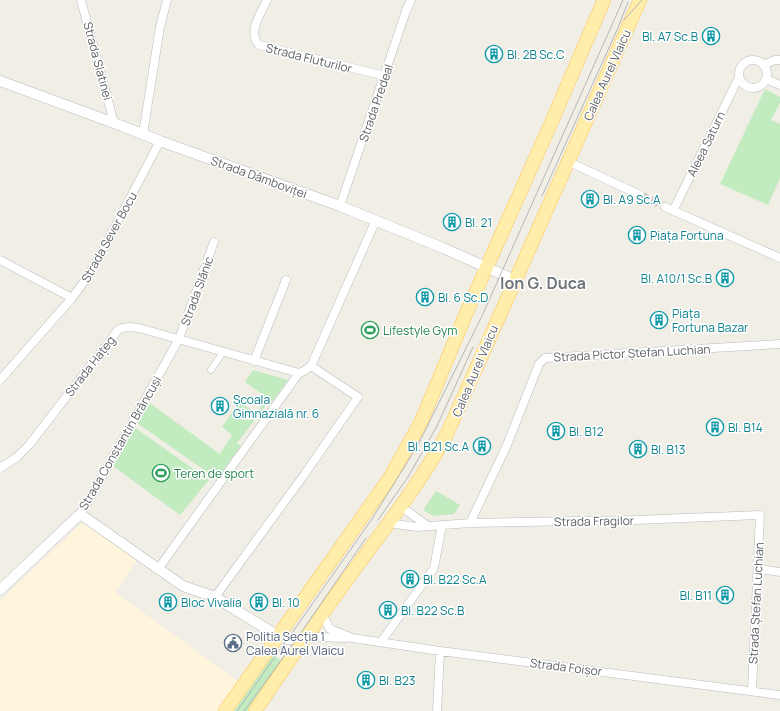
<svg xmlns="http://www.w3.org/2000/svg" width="780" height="711" font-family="Manrope,sans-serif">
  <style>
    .commercial { fill: #fff5dc }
    .green { fill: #c2ebc0 }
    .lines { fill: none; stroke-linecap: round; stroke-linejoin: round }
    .minor-tunnel { stroke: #cccbc6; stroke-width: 8; stroke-dasharray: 8 4; stroke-linecap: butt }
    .pedestrian-casing { stroke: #b8bcc0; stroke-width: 7 }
    .minor-casing { stroke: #b8bcc0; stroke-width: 9 }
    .tertiary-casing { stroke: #b8bcc0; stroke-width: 11 }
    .primary-casing { stroke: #ffc350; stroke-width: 14 }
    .pedestrian { stroke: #fff; stroke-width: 6 }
    .minor { stroke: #fff; stroke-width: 8 }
    .tertiary { stroke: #fff; stroke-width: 10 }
    .primary { stroke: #ffedac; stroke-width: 13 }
    .tram { stroke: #b5b6b7; stroke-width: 1 }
    .labels { text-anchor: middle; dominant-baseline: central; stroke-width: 3; stroke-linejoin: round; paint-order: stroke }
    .culture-label { font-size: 12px; fill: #0d838f; stroke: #fff; text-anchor: start }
    .street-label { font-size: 12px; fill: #5d6267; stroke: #fff }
    .leisure-label { font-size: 12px; fill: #27864d; stroke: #fff; text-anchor: start }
    .service-label { font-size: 12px; fill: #4e5e75; stroke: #fff; text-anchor: start }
    .district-label { font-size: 16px; font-weight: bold; fill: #6e7479; stroke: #fff }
  </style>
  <rect width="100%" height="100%" fill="#f1eee5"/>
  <path class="commercial" d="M 83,522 L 137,560 L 115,592 L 243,685 L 225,711 L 0,711 L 0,601 Z"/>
  <path class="green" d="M 765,89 L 780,97 L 780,103 L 771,120 L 780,124 L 780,178 L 768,205 L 720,184 Z
    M 253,370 L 288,380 L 272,402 L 269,401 L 237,443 L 241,446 L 217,479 L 137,423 L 148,402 L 220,454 L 232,435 L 222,427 L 239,402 L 256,413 L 267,398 L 245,382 Z
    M 134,427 L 209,480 L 180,515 L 113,466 Z
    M 436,491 L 460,505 L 454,514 L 433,516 L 423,510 Z
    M 273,655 L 283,662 L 249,711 L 234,711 Z"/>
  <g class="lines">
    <path class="minor-tunnel" d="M 640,195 L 665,207"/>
    <defs>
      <path id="pedestrian" d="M 211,370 L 223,352"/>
      <path id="minor" d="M 81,0 L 114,123
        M 267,0 C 261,13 247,32 259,45 L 385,76
        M739 74a14 14 0 1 1 28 0a14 14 0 1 1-28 0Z
        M 763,65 L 775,60 L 780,60
        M 766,79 L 780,85
        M 143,134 L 160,27 L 167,0
        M 569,162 L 640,195
        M 340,206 L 406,11 L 411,0
        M 665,207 L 780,258
        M 673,211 L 739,77
        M 0,260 L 72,298
        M 254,361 L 286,280
        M 0,380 L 72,298 L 83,283 L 97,261 L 160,141
        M 0,468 L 16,458 L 29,445 L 118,330 C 124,326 132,327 139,328 L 299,373 L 304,371 L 311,366 L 376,220
        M 400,506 L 428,526
        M 80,514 L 86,505 L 179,339 L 214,242
        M 388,523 L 417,527 L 470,523 L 635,520 L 760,515 L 752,690
        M 470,523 L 507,445 L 539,364 L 545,358 L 780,344
        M 158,569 L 299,373
        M 758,569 L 780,572
        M 215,597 L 304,475 L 358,397 L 311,366
        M 322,614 L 330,629 L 352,638 L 440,651 L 780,695
        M 304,640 L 319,637 L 346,638
        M 381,642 L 434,568 L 442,525
        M 437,711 L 440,651"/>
      <path id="tertiary" d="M 0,81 L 114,123 L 160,141 L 340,206 L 443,248 L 515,280
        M 0,590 L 80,514 L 183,586 L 215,597 L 278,636 L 287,639 L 304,640"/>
      <path id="primary" d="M 225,711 L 389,479 L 421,422 L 468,309 L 552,121 L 604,0
        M 255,711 C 288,662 322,614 357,566 C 388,524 421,481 446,436 L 640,0"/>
    </defs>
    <use href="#pedestrian" class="pedestrian-casing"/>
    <use href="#minor" class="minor-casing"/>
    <use href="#tertiary" class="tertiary-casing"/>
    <use href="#primary" class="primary-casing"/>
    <use href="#pedestrian" class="pedestrian"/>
    <use href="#minor" class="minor"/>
    <use href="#tertiary" class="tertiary"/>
    <use href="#primary" class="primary"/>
    <path class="tram" d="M 624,20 L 642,0
      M 542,196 L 617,30 L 628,2
      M 378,520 L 408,477 L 437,426 L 473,347
      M 237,711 L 372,519 L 418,445 L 482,316 L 623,0
      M 244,711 L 296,640 L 366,538"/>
  </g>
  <defs>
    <symbol id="building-ring" viewBox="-11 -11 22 22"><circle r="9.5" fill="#fff" stroke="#0f9aa8" stroke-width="1.5"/><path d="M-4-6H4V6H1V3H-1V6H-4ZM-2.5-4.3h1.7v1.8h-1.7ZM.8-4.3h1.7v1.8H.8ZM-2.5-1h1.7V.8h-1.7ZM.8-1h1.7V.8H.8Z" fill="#0f9aa8"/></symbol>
    <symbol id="stadium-ring" viewBox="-11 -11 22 22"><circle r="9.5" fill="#fff" stroke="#2e9e5b" stroke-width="1.5"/><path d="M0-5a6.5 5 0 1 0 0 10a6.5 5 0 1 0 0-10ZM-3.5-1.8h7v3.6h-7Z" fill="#2e9e5b"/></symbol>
    <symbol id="civic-ring" viewBox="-11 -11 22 22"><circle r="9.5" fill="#fff" stroke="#5c6f8a" stroke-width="1.5"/><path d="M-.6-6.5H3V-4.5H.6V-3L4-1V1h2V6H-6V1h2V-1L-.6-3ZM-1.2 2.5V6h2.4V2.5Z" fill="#5c6f8a"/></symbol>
  </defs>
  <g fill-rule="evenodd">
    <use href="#building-ring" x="701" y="26" width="20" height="20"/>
    <use href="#building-ring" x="484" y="44" width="20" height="20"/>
    <use href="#building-ring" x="580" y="189" width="20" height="20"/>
    <use href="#building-ring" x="442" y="212" width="20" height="20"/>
    <use href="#building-ring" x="627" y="225" width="20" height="20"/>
    <use href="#building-ring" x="715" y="268" width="20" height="20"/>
    <use href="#building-ring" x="415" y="287" width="20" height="20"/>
    <use href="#building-ring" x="649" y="310" width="20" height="20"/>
    <use href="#stadium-ring" x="360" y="320" width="20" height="20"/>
    <use href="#building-ring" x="210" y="396" width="20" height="20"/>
    <use href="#building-ring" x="705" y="417" width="20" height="20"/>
    <use href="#building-ring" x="546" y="421" width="20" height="20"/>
    <use href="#building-ring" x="472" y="436" width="20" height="20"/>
    <use href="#building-ring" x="628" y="439" width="20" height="20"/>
    <use href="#stadium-ring" x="151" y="463" width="20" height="20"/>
    <use href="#building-ring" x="400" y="569" width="20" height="20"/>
    <use href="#building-ring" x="715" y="585" width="20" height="20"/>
    <use href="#building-ring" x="158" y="592" width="20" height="20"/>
    <use href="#building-ring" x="249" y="592" width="20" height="20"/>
    <use href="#building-ring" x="378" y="600" width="20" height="20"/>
    <use href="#civic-ring" x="223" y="633" width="20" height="20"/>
    <use href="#building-ring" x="356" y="670" width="20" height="20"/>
  </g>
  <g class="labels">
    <g class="culture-label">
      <text x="698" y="36" text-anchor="end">Bl. A7 Sc.B</text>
      <text x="507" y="54">Bl. 2B Sc.C</text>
      <text x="603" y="199">Bl. A9 Sc.A</text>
      <text x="465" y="222">Bl. 21</text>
      <text x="650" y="235">Piața Fortuna</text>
      <text x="712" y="278" text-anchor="end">Bl. A10/1 Sc.B</text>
      <text x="438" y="297">Bl. 6 Sc.D</text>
      <text x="672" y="313">Piața<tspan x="672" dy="14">Fortuna Bazar</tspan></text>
      <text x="233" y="399">Școala<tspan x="233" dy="14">Gimnazială nr. 6</tspan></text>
      <text x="728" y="427">Bl. B14</text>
      <text x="569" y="431">Bl. B12</text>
      <text x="469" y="446" text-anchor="end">Bl. B21 Sc.A</text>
      <text x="651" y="449">Bl. B13</text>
      <text x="423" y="579">Bl. B22 Sc.A</text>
      <text x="712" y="595" text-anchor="end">Bl. B11</text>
      <text x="181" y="602">Bloc Vivalia</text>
      <text x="272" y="602">Bl. 10</text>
      <text x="401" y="610">Bl. B22 Sc.B</text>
      <text x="379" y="680">Bl. B23</text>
    </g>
    <g class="street-label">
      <text transform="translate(309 58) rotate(14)">Strada Fluturilor</text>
      <text transform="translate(98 61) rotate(75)">Strada Slatinei</text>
      <text transform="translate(607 75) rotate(-66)">Calea Aurel Vlaicu</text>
      <text transform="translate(376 103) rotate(-71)">Strada Predeal</text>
      <text transform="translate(706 144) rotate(-64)">Aleea Saturn</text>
      <text transform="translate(259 177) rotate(20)">Strada Dâmboviței</text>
      <text transform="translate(109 237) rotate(-61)">Strada Sever Bocu</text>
      <text transform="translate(197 291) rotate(-70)">Strada Slănic</text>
      <text transform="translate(632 353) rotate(-3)">Strada Pictor Ștefan Luchian</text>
      <text transform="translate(90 366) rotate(-52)">Strada Hațeg</text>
      <text transform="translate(475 371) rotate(-67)">Calea Aurel Vlaicu</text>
      <text transform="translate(120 443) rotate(-60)">Strada Constantin Brâncuși</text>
      <text transform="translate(594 521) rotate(-1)">Strada Fragilor</text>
      <text transform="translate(756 603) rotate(-87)">Strada Ștefan Luchian</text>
      <text transform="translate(566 667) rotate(7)">Strada Foișor</text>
    </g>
    <g class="leisure-label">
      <text x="383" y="330">Lifestyle Gym</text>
      <text x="174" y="473">Teren de sport</text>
    </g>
    <g class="service-label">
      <text x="246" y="636">Politia Secția 1<tspan x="246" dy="14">Calea Aurel Vlaicu</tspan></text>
    </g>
    <g class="district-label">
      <text x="543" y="283">Ion G. Duca</text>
    </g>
  </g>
</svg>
